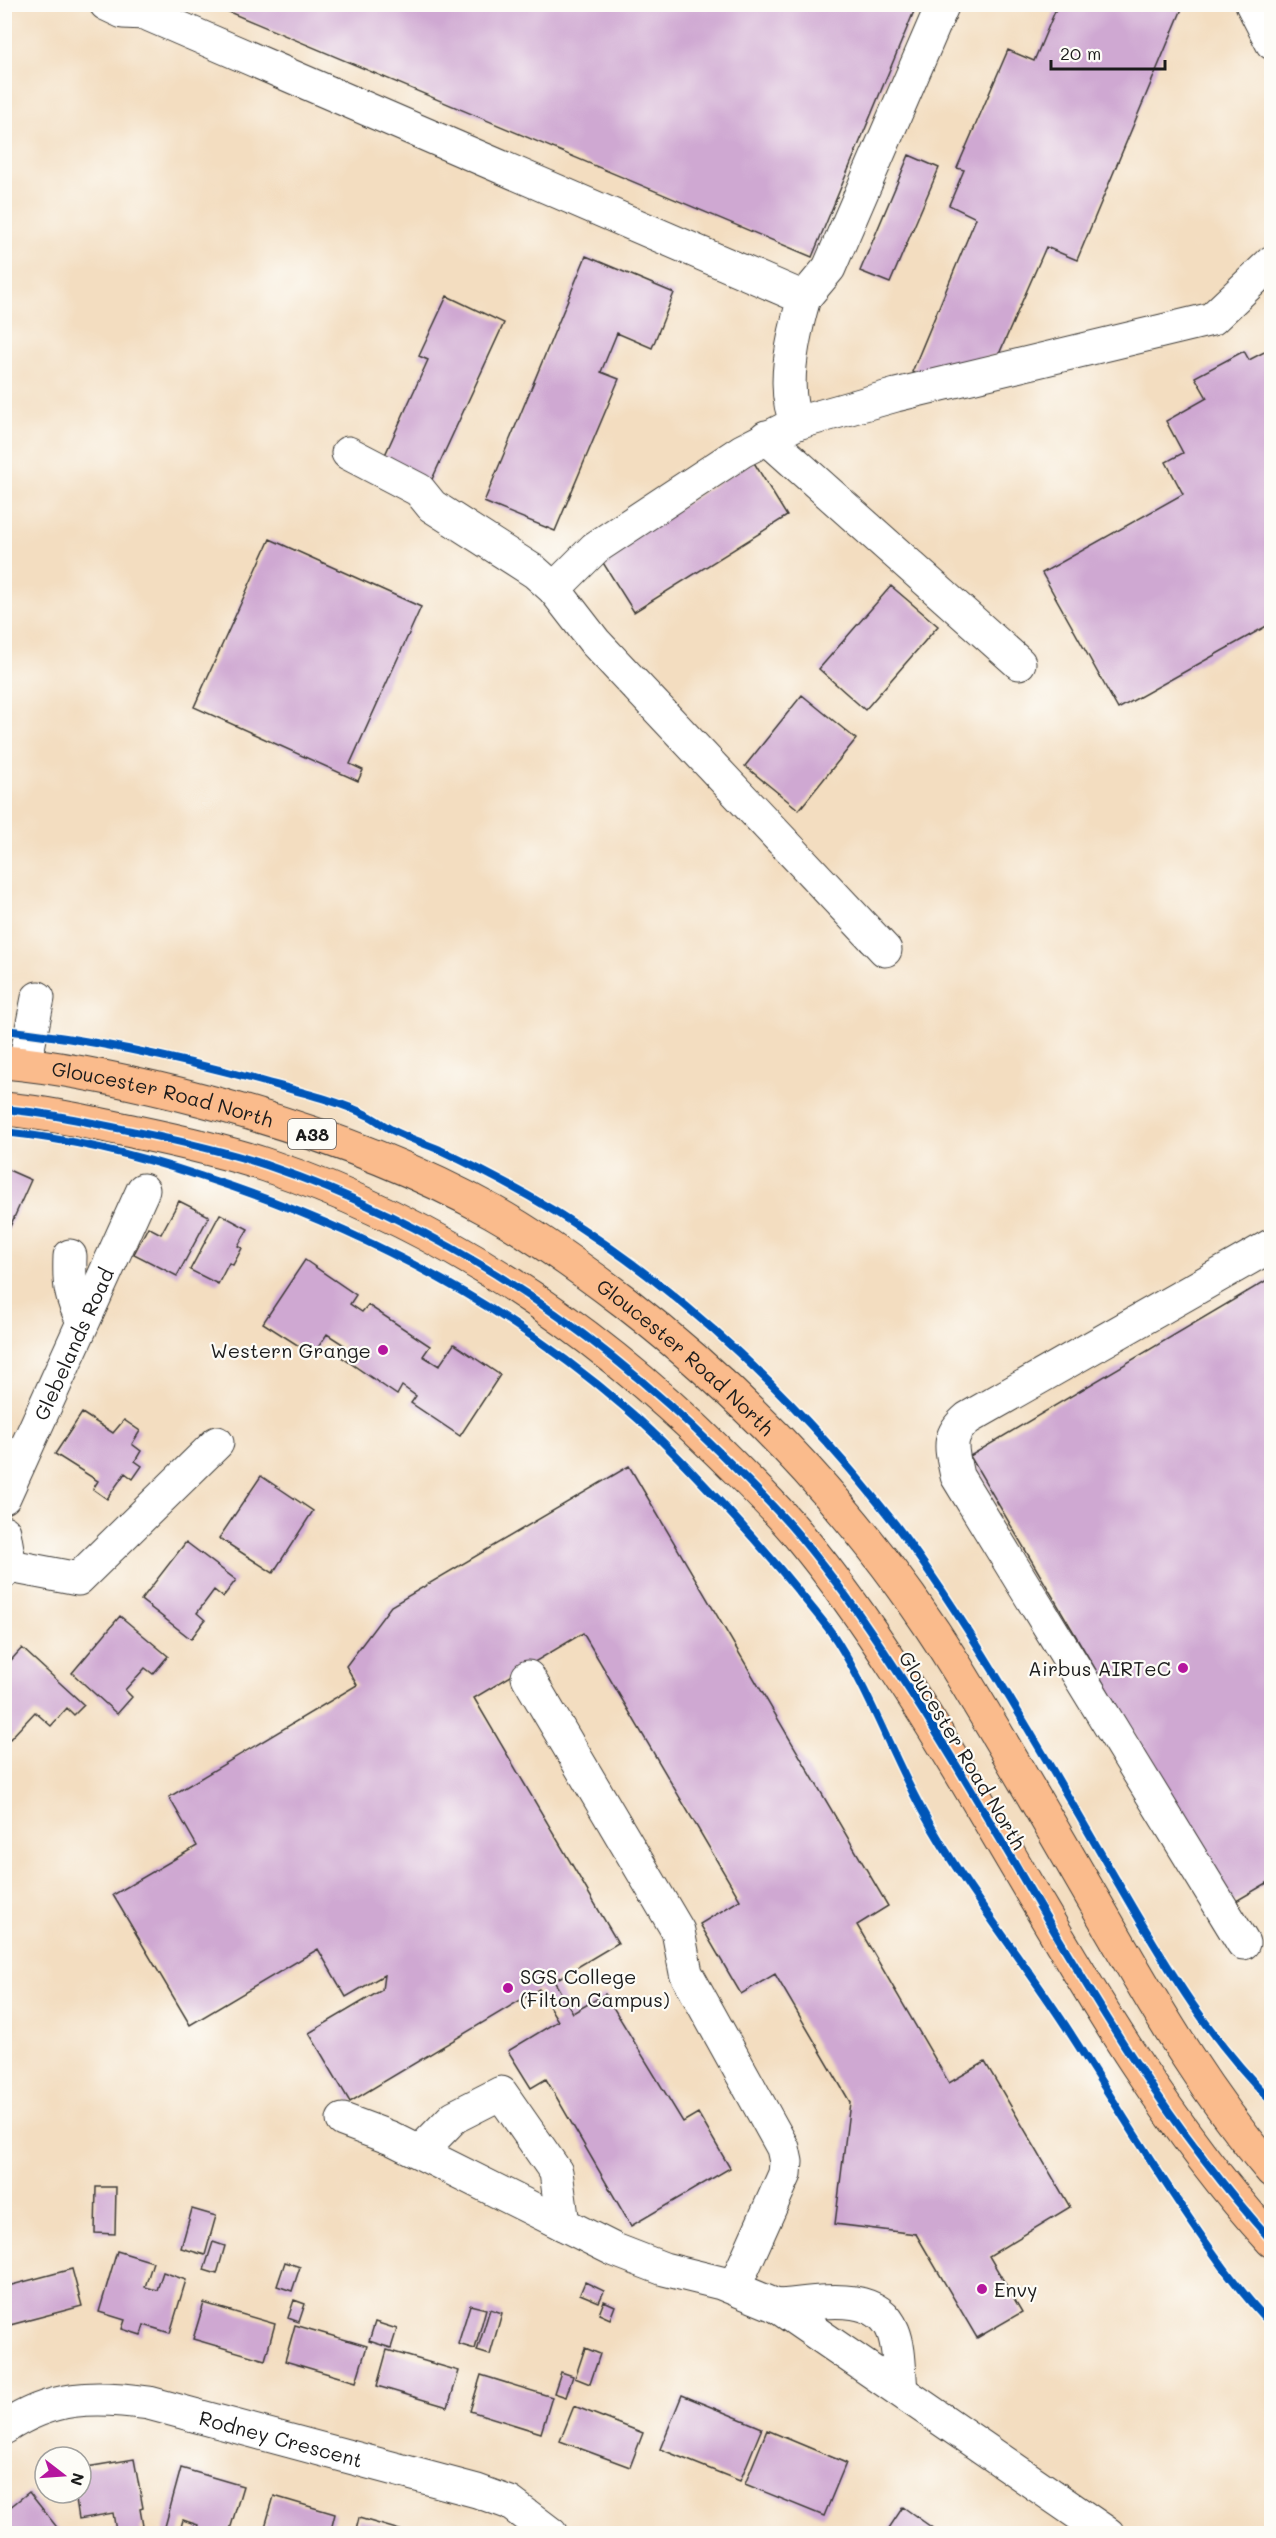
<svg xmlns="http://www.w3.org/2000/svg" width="1276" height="2538" font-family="Mali,sans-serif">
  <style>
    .building { fill: #cfa8d2 }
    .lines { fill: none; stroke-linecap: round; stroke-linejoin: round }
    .minor-casing { stroke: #3c3935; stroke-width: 35 }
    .major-casing { stroke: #3c3935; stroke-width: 35 }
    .minor { stroke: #fff; stroke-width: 33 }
    .major { stroke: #fabb8c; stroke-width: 33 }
    .cycleway-casing { stroke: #fdfcf7; stroke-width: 11 }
    .cycleway { stroke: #0057b8; stroke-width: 8 }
    .poi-dot { fill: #b5179e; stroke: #fdfcf7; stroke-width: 2 }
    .labels { text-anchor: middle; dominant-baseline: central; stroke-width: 4.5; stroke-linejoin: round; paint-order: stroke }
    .shield { fill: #fdfcf7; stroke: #605f5e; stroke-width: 1.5 }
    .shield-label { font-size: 18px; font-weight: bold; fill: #1c1c1c }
    .street-label { font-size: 20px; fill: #1c1c1c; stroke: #fdfcf7 }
    .poi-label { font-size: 20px; fill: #1c1c1c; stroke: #fdfcf7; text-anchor: end }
  </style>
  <rect width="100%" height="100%" fill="#fdfcf7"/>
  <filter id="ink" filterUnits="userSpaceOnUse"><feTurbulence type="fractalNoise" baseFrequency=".0167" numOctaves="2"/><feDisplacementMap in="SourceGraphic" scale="12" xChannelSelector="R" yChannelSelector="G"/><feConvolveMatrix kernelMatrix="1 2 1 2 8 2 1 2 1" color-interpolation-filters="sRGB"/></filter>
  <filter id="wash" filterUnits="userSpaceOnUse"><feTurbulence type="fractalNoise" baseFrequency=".008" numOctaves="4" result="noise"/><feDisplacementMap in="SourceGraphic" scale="24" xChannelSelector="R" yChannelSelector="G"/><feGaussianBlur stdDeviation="1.35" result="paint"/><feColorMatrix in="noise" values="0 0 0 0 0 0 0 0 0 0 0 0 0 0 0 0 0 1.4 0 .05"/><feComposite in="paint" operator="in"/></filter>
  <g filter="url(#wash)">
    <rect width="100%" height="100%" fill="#f3ddc0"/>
    <g id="blocks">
      <path class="building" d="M 210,4 L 917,4 L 812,257 Z
        M 1058,4 L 1184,4 L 1077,260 L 1046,247 L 999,354 L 919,376 L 912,372 L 976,218 L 949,205 L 964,170 L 957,168 L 1008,50 L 1034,61 Z
        M 909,155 L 939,168 L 890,283 L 860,271 Z
        M 586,256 L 674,293 L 652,348 L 617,333 L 601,372 L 619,379 L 555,531 L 484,502 Z
        M 447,296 L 504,323 L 428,488 L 380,466 L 428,360 L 419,356 Z
        M 1272,348 L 1272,623 L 1118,709 L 1042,573 L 1183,494 L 1166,462 L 1183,453 L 1166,421 L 1207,398 L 1195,377 L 1244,351 L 1249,360 Z
        M 753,461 L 787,516 L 634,612 L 600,558 Z
        M 270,539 L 421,607 L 350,764 L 363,770 L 358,781 L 194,707 Z
        M 891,586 L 938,626 L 865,710 L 819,669 Z
        M 802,695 L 856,739 L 799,810 L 745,766 Z
        M 4,1168 L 31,1180 L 8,1231 L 4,1230 Z
        M 179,1201 L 209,1216 L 177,1276 L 134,1254 L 148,1227 L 161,1234 Z
        M 220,1214 L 248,1229 L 238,1246 L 242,1248 L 233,1265 L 229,1263 L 218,1284 L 190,1270 Z
        M 305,1260 L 356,1295 L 350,1304 L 362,1312 L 368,1305 L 430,1346 L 423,1356 L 439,1366 L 454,1344 L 500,1375 L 460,1436 L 411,1403 L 416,1396 L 402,1386 L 397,1395 L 337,1354 L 344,1345 L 327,1334 L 313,1355 L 263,1323 Z
        M 1272,1277 L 1272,1880 L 1233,1903 L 970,1456 Z
        M 82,1413 L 113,1433 L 124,1420 L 140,1431 L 132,1444 L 141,1451 L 135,1461 L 142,1466 L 133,1479 L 125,1473 L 107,1499 L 93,1489 L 98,1481 L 55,1454 Z
        M 629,1466 L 888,1906 L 857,1925 L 949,2083 L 985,2062 L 1070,2207 L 989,2256 L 1022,2312 L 977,2338 L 916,2234 L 835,2224 L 850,2102 L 775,1974 L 741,1994 L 700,1924 L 740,1900 L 583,1633 L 474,1698 L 618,1943 L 554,1981 L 573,2013 L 605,1994 L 683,2122 L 698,2113 L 730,2168 L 631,2226 L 546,2079 L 531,2088 L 508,2051 L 558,2021 L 539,1989 L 350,2102 L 309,2033 L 382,1990 L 384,1975 L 346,1997 L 318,1949 L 190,2025 L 113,1895 L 197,1846 L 169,1797 L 357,1685 L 346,1666 L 391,1606 Z
        M 261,1476 L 313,1511 L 273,1573 L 219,1538 Z
        M 186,1542 L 236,1580 L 223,1597 L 214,1590 L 197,1613 L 205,1620 L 191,1639 L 141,1600 Z
        M 120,1616 L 168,1656 L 153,1674 L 145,1668 L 125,1690 L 132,1697 L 117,1714 L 72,1673 Z
        M 22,1648 L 84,1705 L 74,1715 L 67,1708 L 51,1726 L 35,1712 L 10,1739 L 4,1734 L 4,1668 Z
        M 96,2187 L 116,2187 L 115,2234 L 95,2233 Z
        M 192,2209 L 216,2216 L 205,2255 L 181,2248 Z
        M 213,2242 L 225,2246 L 217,2274 L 204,2270 Z
        M 117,2251 L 153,2262 L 145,2287 L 157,2290 L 163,2272 L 186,2280 L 170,2333 L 144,2325 L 141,2335 L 122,2329 L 125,2320 L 99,2312 Z
        M 285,2262 L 300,2267 L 292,2291 L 277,2286 Z
        M 72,2269 L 82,2306 L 10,2325 L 4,2306 L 4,2287 Z
        M 585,2282 L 604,2291 L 599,2302 L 580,2294 Z
        M 294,2300 L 305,2304 L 299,2322 L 288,2318 Z
        M 604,2301 L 615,2306 L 610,2319 L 599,2314 Z
        M 204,2303 L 275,2324 L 265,2360 L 193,2339 Z
        M 470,2305 L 486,2309 L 475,2349 L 458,2344 Z
        M 490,2309 L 502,2313 L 490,2355 L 477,2351 Z
        M 375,2322 L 397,2329 L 391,2348 L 369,2341 Z
        M 295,2325 L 367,2346 L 356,2382 L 285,2361 Z
        M 585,2348 L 600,2354 L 590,2384 L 575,2378 Z
        M 387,2350 L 459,2371 L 448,2407 L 377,2386 Z
        M 561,2372 L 573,2376 L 566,2397 L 554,2393 Z
        M 481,2375 L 552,2397 L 541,2433 L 470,2411 Z
        M 682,2395 L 762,2428 L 740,2481 L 660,2449 Z
        M 574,2406 L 643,2433 L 630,2467 L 560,2441 Z
        M 767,2430 L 846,2463 L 824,2516 L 745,2484 Z
        M 134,2459 L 143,2508 L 140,2509 L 143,2526 L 140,2527 L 141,2534 L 119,2534 L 119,2530 L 116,2531 L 113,2513 L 79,2519 L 75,2493 L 81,2493 L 81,2468 Z
        M 181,2468 L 243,2486 L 229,2533 L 196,2534 L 198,2525 L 183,2520 L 179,2534 L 163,2534 Z
        M 29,2492 L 60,2531 L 56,2534 L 4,2534 L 4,2512 Z
        M 274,2496 L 335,2514 L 330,2534 L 263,2534 Z
        M 903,2507 L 941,2534 L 885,2534 Z
        M 359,2518 L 410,2533 L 410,2534 L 355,2534 Z"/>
    </g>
  </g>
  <g filter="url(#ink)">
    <use href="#blocks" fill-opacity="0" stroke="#3c3935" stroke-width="1.5"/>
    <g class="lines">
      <defs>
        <g id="minor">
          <path d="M 106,4 L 123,12 L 145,13 L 804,298 C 794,333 780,389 797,423"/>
          <path d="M 1252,4 L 1272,43"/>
          <path d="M 804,298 L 829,268 L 943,4"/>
          <path d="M 766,437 L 1019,663"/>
          <path d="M 348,453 L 419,490 L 432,506 L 535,572 L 554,589 L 595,642 L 885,950"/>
          <path d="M 554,589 L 595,548 L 742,451 L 797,423 L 896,395 L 1212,319 L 1272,262"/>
          <path d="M 25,1063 L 38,998"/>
          <path d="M 70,1256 C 69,1284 70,1296 83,1321"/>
          <path id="s1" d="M 4,1497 L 143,1190"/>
          <path d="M 4,1532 L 10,1566 L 4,1572"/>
          <path d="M 10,1566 L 78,1579 L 217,1443"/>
          <path d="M 528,1677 L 678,1931 L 686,1973 L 783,2148 L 786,2162 L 785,2174 L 734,2288"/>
          <path d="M 1243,1943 L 957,1476 C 952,1450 945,1437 968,1418 L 1272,1245"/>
          <path d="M 343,2120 L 391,2138 L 615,2250 L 664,2269 L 721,2283 L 777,2306 L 1108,2534"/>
          <path d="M 420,2152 L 454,2117 L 501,2093 L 556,2172 L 563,2224"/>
          <path d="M 777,2306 C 814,2304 876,2288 893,2331 C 900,2348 899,2372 901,2390"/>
          <path id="s2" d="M 4,2428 C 52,2396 93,2395 149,2403 L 477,2491 L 510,2503 L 551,2534"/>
        </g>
        <g id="major">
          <path id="s3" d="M 4,1062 C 63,1067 122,1080 179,1094 C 287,1121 396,1158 493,1212 C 539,1238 583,1270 625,1302 C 755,1403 870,1527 957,1668 C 1011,1756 1062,1846 1114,1935 C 1161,2017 1210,2099 1272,2171"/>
          <path d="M 4,1109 C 49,1113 93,1123 136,1132 C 179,1141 224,1151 266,1165 C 440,1224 591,1325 721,1454 C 748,1481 777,1508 801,1538 C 835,1579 866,1623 895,1668 C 1021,1858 1117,2071 1272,2241"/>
        </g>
      </defs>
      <use href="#minor" class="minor-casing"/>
      <use href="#major" class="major-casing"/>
      <use href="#minor" class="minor"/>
      <use href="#major" class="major"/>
      <defs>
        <path id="cycleway" d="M 4,1030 C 91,1039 178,1058 261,1081 C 297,1091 336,1100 369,1116 C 377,1120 384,1126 392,1130 C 407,1138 424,1143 440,1150 C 480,1169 518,1189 556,1212 C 686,1292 801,1404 895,1524 C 932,1573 965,1625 997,1677 C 1041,1749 1083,1823 1125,1895 C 1168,1969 1211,2041 1272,2101
          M 4,1109 C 49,1113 93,1123 136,1132 C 179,1141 224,1151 266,1165 C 440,1224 591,1325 721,1454 C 748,1481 777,1508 801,1538 C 835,1579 866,1623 895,1668 C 1021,1858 1117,2071 1272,2241
          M 4,1132 C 71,1139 137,1155 200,1176 C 356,1226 505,1303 629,1411 C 664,1441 695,1475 726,1508 C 753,1537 779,1567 804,1598 C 815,1612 828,1626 837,1641 C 871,1695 892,1756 923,1812 C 964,1887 1018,1953 1065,2025 C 1108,2091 1148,2159 1193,2224 C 1217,2259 1242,2295 1272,2325"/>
      </defs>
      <use href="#cycleway" class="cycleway-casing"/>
      <use href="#cycleway" class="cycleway"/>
    </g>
  </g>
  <g class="poi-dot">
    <circle cx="383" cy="1350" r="6"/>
    <circle cx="1183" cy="1668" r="6"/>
    <circle cx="508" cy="1988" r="6"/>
    <circle cx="982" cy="2289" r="6"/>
  </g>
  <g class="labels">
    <rect class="shield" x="288" y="1119" width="48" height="30" rx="4.5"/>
    <g class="shield-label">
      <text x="312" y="1134">A38</text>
    </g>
    <g class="street-label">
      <text stroke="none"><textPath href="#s3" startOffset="162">Gloucester Road North</textPath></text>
      <text stroke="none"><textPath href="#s1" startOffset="168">Glebelands Road</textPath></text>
      <text stroke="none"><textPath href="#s3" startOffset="756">Gloucester Road North</textPath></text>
      <text transform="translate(963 1750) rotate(59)">Gloucester Road North</text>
      <text stroke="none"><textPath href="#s2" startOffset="288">Rodney Crescent</textPath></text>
    </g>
    <g class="poi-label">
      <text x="371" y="1350">Western Grange</text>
      <text x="1171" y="1668">Airbus AIRTeC</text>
      <text x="520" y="1976" text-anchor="start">SGS College<tspan x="520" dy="23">(Filton Campus)</tspan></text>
      <text x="994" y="2289" text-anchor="start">Envy</text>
    </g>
  </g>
  <rect width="1276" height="2538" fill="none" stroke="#fdfcf7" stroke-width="24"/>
  <g transform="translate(63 2475) rotate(107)"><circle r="28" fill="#fdfcf7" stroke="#a3a29f" stroke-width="1.5"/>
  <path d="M0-4.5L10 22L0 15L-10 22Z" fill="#b5179e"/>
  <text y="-9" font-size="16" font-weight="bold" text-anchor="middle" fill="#1c1c1c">N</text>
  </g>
  <path d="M1051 60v9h114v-9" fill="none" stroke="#1c1c1c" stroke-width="3"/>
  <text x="1060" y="60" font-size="18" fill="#1c1c1c" stroke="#fdfcf7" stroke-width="4.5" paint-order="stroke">20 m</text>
</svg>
